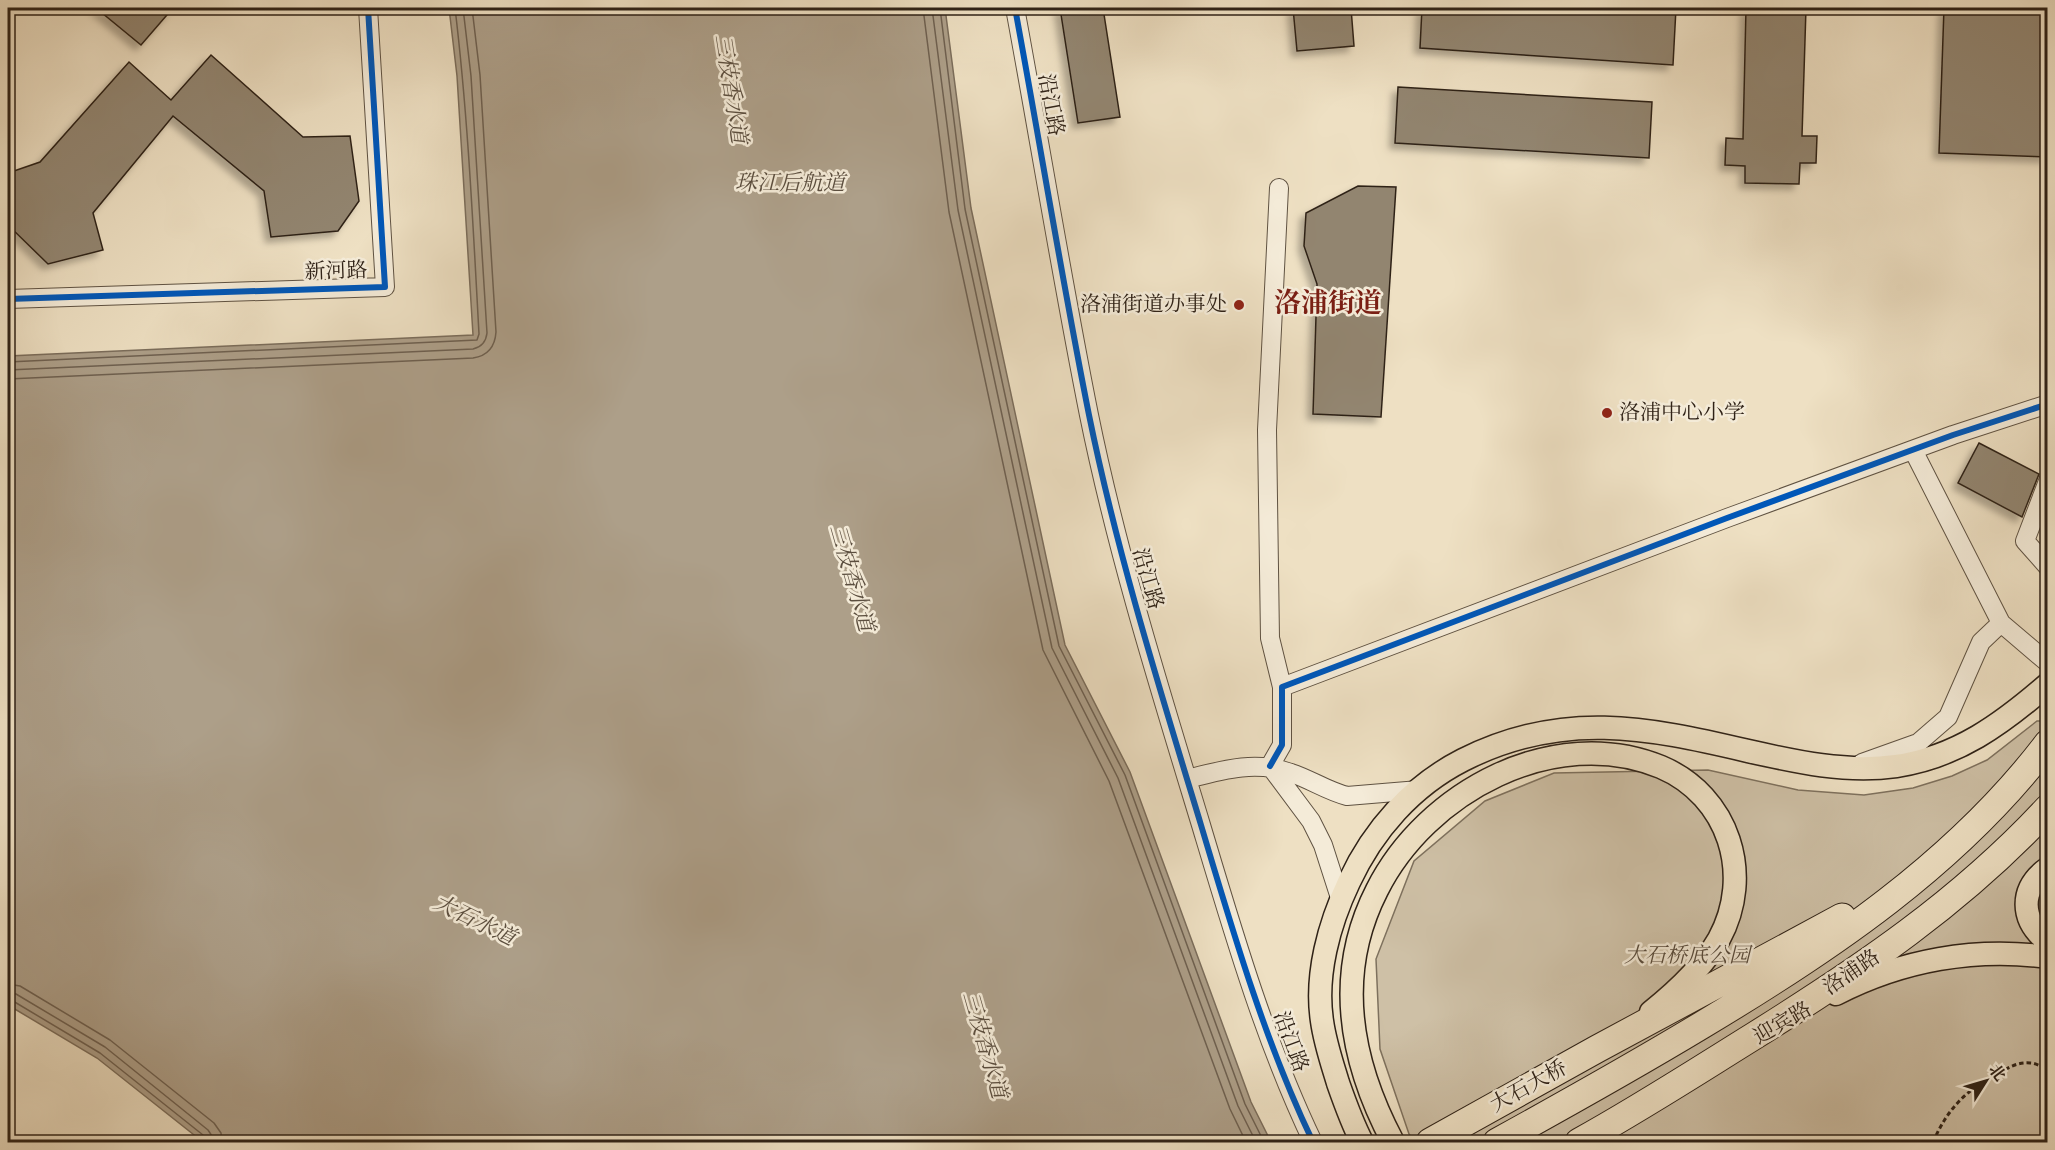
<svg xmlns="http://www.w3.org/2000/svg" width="2055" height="1150" font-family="'Old Standard TT','Noto Serif SC',serif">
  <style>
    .green { fill: #cec0a6; stroke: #7e715e; stroke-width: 1.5 }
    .water { fill: #ad9f89; stroke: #7b6d5b; stroke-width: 1.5 }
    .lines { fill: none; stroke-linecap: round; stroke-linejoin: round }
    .shore { stroke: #6e6050; stroke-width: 1.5 }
    .building { fill: #928570; stroke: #2f2217; stroke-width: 1.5; filter: url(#shadow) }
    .minor-casing { stroke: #5f5242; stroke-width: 20 }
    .major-casing { stroke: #2f2217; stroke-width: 25 }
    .highway-casing { stroke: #2f2217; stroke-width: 29 }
    .path { stroke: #2f2217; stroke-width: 3; stroke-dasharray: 4.5 3; stroke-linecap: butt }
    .minor { stroke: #f4ebd8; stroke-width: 18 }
    .major { stroke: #eee0c3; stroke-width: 22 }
    .highway { stroke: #eee0c3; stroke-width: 27 }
    .cycleway-casing { stroke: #f4ebd8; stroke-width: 10 }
    .cycleway { stroke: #0057b8; stroke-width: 6 }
    .poi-dot { fill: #8f2418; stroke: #f4ebd8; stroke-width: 2 }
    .labels { text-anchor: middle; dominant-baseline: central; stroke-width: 5; stroke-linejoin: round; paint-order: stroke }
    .street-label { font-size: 21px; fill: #2f2217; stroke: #f4ebd8 }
    .poi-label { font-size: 21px; fill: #2f2217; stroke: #f4ebd8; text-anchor: end }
    .park-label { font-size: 21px; font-style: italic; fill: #574a3b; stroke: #f4ebd8 }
    .water-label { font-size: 22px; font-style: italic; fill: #5b4e3f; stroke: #f4ebd8 }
    .district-label { font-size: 27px; font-weight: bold; fill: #7a1f14; stroke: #f4ebd8 }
  </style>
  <defs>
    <filter id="shadow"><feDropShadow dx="-5.5" dy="5.5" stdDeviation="3" flood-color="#0004"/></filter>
  </defs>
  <rect width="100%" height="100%" fill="#eee0c3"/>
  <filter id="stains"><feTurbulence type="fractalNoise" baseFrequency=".00333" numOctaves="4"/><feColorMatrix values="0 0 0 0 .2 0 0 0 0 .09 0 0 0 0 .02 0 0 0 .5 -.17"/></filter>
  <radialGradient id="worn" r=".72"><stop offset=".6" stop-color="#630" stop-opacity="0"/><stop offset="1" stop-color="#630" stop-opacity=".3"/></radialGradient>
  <path class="green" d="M 2037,721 L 2047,721 L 2047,1142 L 1415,1142 L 1409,1134 L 1380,1049 L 1376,959 L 1414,861 L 1485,801 L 1554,773 L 1708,770 L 1798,790 L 1864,795 L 1913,788 L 1952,776 L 1987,760 Z"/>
  <path class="water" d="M 449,8 L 945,8 L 971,208 L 1065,645 L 1130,772 L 1251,1102 L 1271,1142 L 203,1142 L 97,1058 L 8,1005 L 8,356 L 473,335 L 457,76 Z"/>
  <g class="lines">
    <path class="shore" d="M 923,8 L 949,212 L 1043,650 L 1109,781 L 1230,1109 L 1246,1142
      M 932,8 L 958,210 L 1052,648 L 1118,778 L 1238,1106 L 1256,1142
      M 940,8 L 965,209 L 1059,646 L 1125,775 L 1245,1104 L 1264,1142
      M 8,362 L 477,340 L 479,334 C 473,225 468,116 455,8
      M 8,370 L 473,349 C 482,347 486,342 487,333 L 471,76 L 463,8
      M 8,379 L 473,358 C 487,356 495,347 496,332 L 480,75 L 472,8
      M 8,984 L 20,986 L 110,1040 L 214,1123 L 221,1133 L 222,1142
      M 8,993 L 16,994 L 105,1047 L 208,1130 L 212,1136 L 213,1142
      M 8,1000 L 13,1001 L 100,1053 L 203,1135 L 206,1142"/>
  </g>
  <path class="building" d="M 96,8 L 173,8 L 141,45 Z
    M 1060,8 L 1103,8 L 1120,117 L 1078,123 Z
    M 1293,8 L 1351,8 L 1354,46 L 1297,51 Z
    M 1422,8 L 1676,8 L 1673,65 L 1420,48 Z
    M 1746,8 L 1806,8 L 1802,136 L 1817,136 L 1816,163 L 1800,163 L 1799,184 L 1745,183 L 1745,166 L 1725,165 L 1726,138 L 1743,139 Z
    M 1944,8 L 2048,8 L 2048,157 L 1939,153 Z
    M 211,55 L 303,137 L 350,136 L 359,201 L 338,231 L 271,237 L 264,191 L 173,116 L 93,213 L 103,250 L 48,264 L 8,225 L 8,173 L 40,162 L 129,62 L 171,100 Z
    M 1398,87 L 1652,102 L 1649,158 L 1395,143 Z
    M 1358,186 L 1396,187 L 1381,417 L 1313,414 L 1317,284 L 1304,246 L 1306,213 Z
    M 1979,443 L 2039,474 L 2022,517 L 1958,483 Z"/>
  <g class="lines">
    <defs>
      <path id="minor" d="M 1015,8 C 1040,143 1062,280 1089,415 C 1117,553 1160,690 1201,825 C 1233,932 1265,1042 1313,1142
        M 1279,188 L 1267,430 L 1270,638 L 1282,687
        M 8,299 L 385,287 L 368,8
        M 1913,450 L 2001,623 L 2048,663
        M 2048,481 L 2025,541 L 2048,567
        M 1862,763 L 1918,743 L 1948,717 L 1981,642 L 2001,623
        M 1270,766 L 1282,745 L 1282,687 L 1727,518 L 1953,435 L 2048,404
        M 1270,766 L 1311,821 L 1323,845 L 1341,901
        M 1187,779 C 1222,770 1256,760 1291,773 C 1310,779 1327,791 1347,796 L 1419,790"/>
      <path id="major" d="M 2048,868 C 2019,889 2020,920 2048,942
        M 1836,994 C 1902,960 1975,947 2048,957
        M 1362,1142 C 1352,1123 1345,1103 1338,1083 C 1332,1063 1325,1043 1322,1021 C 1315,975 1329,924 1349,882 C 1373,830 1412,786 1463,760 C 1562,710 1646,727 1748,751 C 1797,762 1846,773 1896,766 C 1957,757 2002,724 2048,684
        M 1393,1142 C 1350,1061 1334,974 1377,890 C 1426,792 1554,723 1661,767 C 1729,796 1754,875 1719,939 C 1703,967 1676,992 1651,1012"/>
      <path id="highway" d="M 1430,1142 L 1597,1049 L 1842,917
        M 1497,1142 C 1566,1104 1634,1066 1702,1025 C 1829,949 1957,863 2048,743
        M 1579,1142 C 1639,1109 1696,1072 1754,1036 C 1861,969 1961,902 2048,808"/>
    </defs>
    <use href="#minor" class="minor-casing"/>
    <use href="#major" class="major-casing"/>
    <use href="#highway" class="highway-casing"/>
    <path class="path" d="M 1933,1142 C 1948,1108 1966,1090 1999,1073 C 2009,1067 2018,1062 2030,1063 C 2036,1063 2042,1067 2048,1070"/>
    <use href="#minor" class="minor"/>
    <use href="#major" class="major"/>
    <use href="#highway" class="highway"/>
    <defs>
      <path id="cycleway" d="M 1015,8 C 1040,143 1062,280 1089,415 C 1117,553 1160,690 1201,825 C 1233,932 1265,1042 1313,1142
        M 8,299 L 385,287 L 368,8
        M 1270,766 L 1282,745 L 1282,687 L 1727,518 L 1953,435 L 2048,404"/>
    </defs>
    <use href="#cycleway" class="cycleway-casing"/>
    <use href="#cycleway" class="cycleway"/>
  </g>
  <g class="poi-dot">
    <circle cx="1239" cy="305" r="6"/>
    <circle cx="1607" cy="413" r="6"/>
  </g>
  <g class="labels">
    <g class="street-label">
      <text transform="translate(1050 105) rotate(80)">沿江路</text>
      <text transform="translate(336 272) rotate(-2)">新河路</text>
      <text transform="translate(1147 579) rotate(74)">沿江路</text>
      <text transform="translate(1852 973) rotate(-34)">洛浦路</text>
      <text transform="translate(1783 1024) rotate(-30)">迎宾路</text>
      <text transform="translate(1290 1042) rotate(70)">沿江路</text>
      <text transform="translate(1529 1087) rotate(-29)">大石大桥</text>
    </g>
    <g class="poi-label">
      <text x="1227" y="305">洛浦街道办事处</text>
      <text x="1619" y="413" text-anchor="start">洛浦中心小学</text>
    </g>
    <g class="park-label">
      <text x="1687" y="956">大石桥底公园</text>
    </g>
    <g class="water-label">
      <text transform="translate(730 89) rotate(81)">三枝香水道</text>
      <text x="790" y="184">珠江后航道</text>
      <text transform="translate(851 578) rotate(74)">三枝香水道</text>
      <text transform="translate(474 921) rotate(26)">大石水道</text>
      <text transform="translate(984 1045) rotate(74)">三枝香水道</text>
    </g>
    <g class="district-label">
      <text x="1328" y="304">洛浦街道</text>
    </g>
  </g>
  <rect width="2055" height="1150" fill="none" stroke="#eee0c3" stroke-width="30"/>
  <rect x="9" y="9" width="2037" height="1132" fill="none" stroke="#2f2217" stroke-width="3"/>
  <rect x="15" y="15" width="2025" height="1120" fill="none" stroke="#2f2217" stroke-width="1.5"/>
  <g transform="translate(1986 1081) rotate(53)" stroke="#f4ebd8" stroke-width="4.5" paint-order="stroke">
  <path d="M0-4.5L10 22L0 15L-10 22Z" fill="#2f2217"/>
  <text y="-9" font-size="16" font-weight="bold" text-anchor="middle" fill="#2f2217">北</text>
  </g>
  <rect width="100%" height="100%" filter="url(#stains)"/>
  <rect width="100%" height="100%" fill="url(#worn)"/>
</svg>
